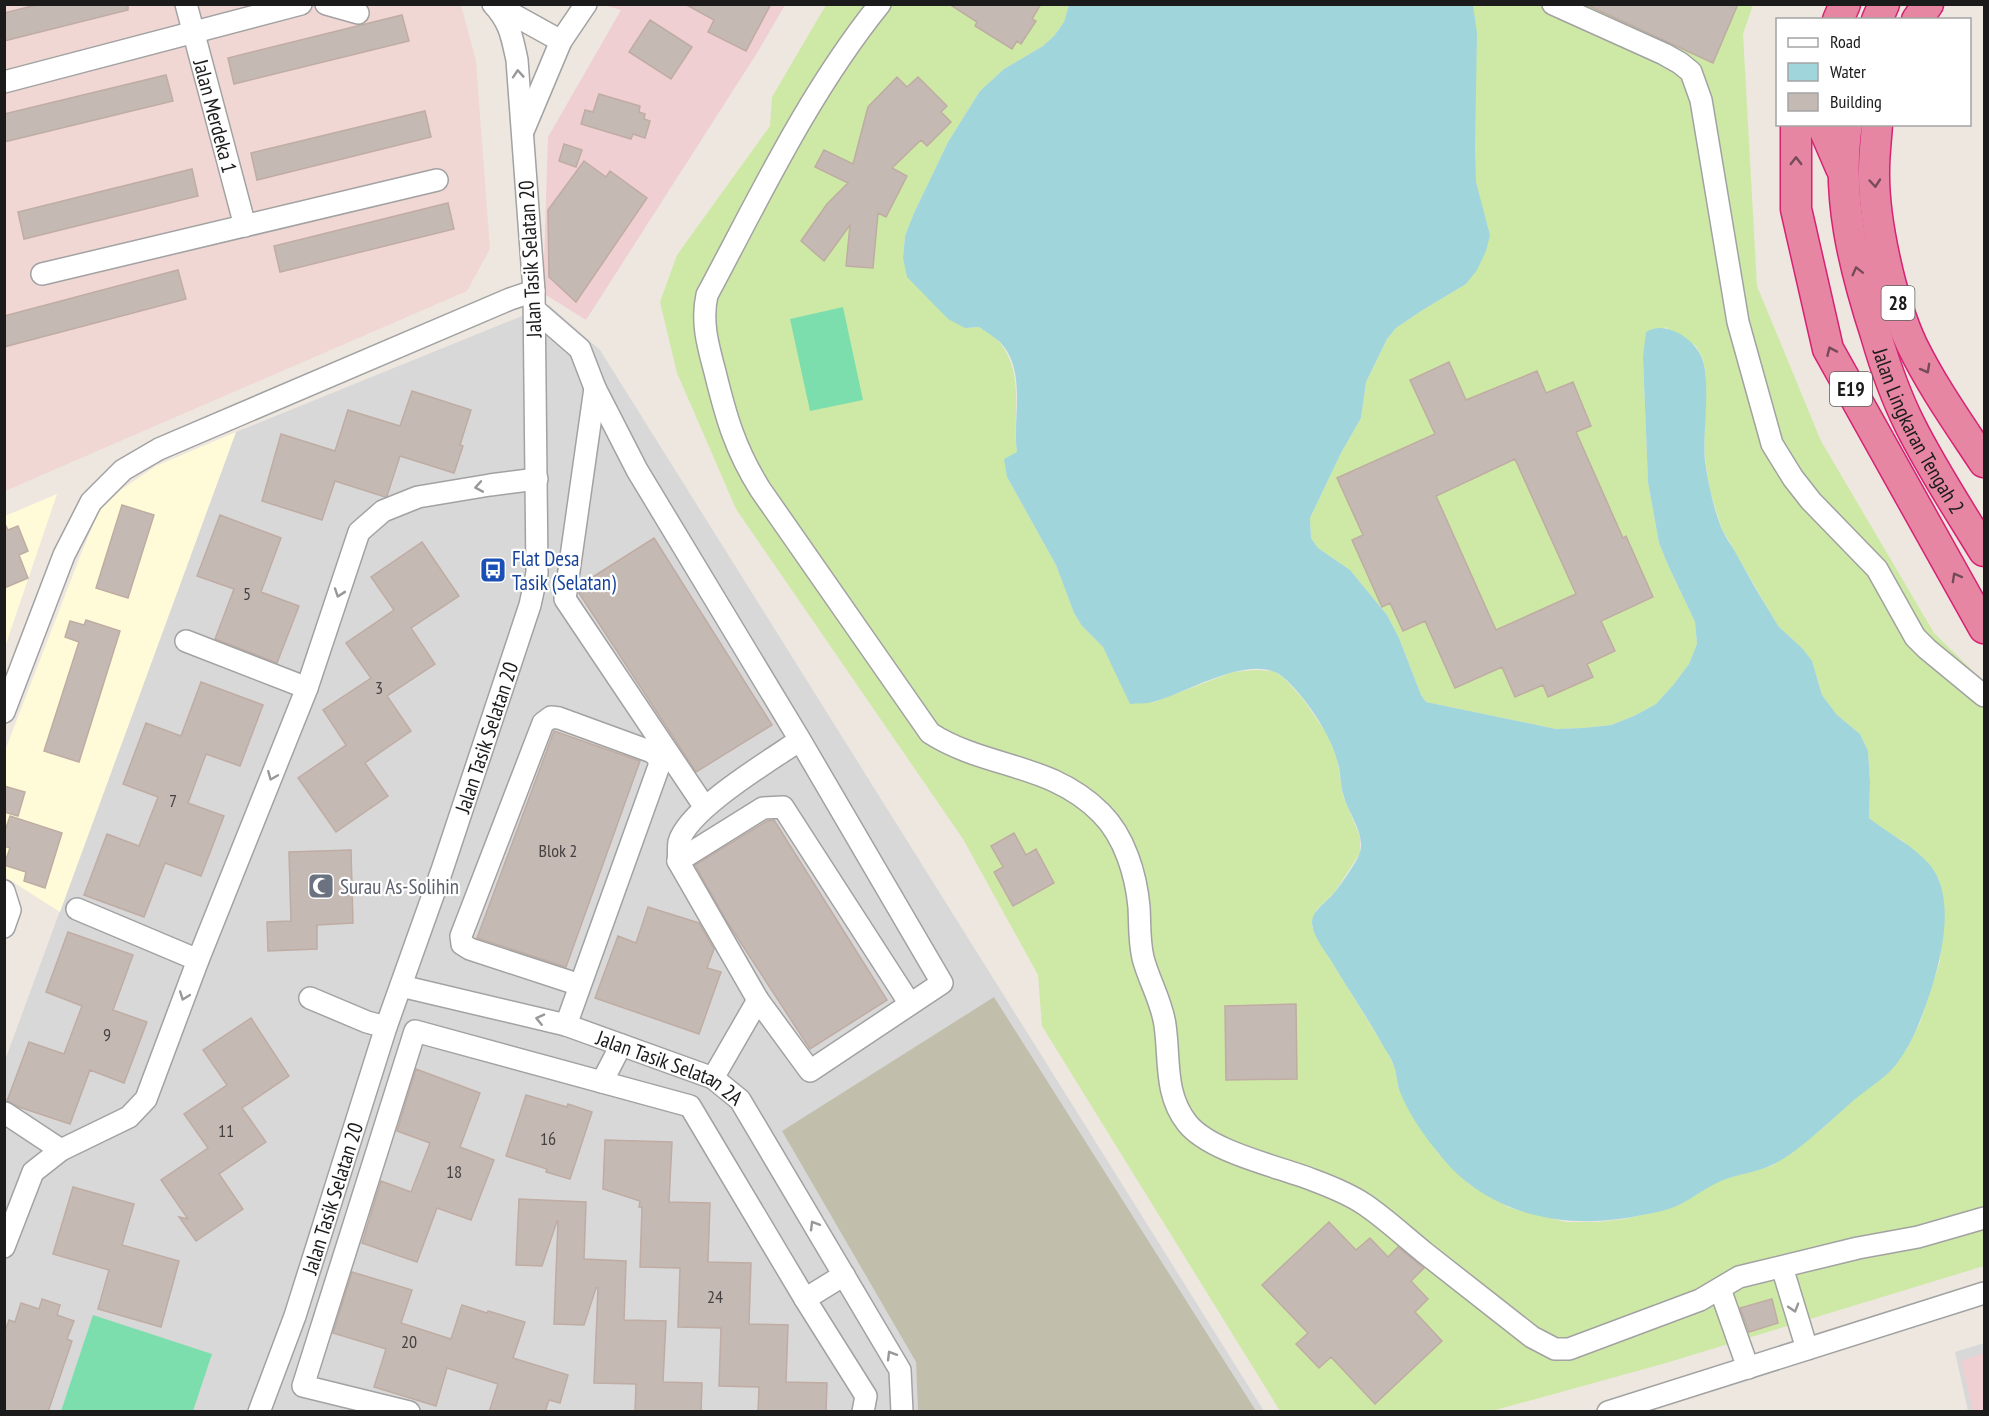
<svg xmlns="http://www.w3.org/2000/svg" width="1989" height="1416" font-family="'PT Sans Narrow',sans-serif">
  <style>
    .residential { fill: #d9d8d8 }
    .commercial { fill: #efcfd1 }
    .education { fill: #fffbd8 }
    .military { fill: #f0d7d3 }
    .construction { fill: #c1bfac }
    .grass { fill: #cee9a5 }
    .pitch { fill: #7ddead }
    .water { fill: #a0d5dc }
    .building { fill: #c5b9b4; stroke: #bfaca3; stroke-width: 1.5; fill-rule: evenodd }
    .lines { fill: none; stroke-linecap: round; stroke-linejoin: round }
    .minor-casing { stroke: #a2a2a2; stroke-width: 24 }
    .highway-casing { stroke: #d72274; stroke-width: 33 }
    .minor { stroke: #fff; stroke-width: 21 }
    .highway { stroke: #e686a3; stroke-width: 30 }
    .oneway { stroke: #989898 }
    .oneway2 { stroke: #764b58 }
    .labels { text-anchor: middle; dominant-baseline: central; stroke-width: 4.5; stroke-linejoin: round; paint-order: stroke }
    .number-label { font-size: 18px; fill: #464241 }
    .shield { fill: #fff; stroke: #5f5f5f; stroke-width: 1.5 }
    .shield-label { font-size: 20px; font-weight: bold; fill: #1b1b1b }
    .street-label { font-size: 21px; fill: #1b1b1b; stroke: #fff }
    .transit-label { font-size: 21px; fill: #164399; stroke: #fff; text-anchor: start }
    .worship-label { font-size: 21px; fill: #5b616d; stroke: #fff; text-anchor: start }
  </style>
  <rect width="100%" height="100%" fill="#ede7e0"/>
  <path class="residential" d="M 549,305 L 600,350 L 1264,1411 L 5,1411 L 4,1063 L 236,432 Z
    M 1984,1343 L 1984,1411 L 1968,1411 L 1955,1352 Z"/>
  <path class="commercial" d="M 604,5 L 785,5 L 757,53 L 586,320 L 543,293 L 548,137 L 621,10 Z
    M 1984,1353 L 1984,1411 L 1973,1411 L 1961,1361 Z"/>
  <path class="education" d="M 236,432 L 60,912 L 5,877 L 4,753 L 81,554 L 99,511 L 122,489 L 156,466 Z
    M 57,494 L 5,647 L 5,516 Z"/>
  <path class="military" d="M 5,5 L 461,5 L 476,61 L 490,249 L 467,291 L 5,491 Z"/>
  <path class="construction" d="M 994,997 L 1256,1411 L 918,1411 L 916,1362 L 782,1131 Z"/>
  <path class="grass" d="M 826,5 L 1069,5 L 1064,22 L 1054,36 L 1043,46 L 1004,69 L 980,91 L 948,142 L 914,213 L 905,236 L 903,258 L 965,328 L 979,327 C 986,332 996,337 1001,344 C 1025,377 1012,415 1017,452 L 1012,456 L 1007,477 L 1056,565 L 1074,613 L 1082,626 L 1103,647 L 1111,663 L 1152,703 L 1233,672 L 1256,670 L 1274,671 L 1284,678 L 1303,699 L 1327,734 L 1337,759 L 1343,796 L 1360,837 L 1360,853 L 1334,893 L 1316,910 L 1312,927 L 1328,956 L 1386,1050 L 1395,1068 L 1398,1087 L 1437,1152 L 1451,1167 L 1469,1184 L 1510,1208 L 1566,1222 L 1598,1222 L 1625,1219 L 1679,1205 L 1707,1187 L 1727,1178 L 1772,1166 L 1822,1129 L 1906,1050 L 1920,1023 L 1940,961 L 1943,900 L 1939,880 L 1929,865 L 1903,841 L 1886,831 L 1869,818 L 1870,782 L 1868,751 L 1860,734 L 1837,715 L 1822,695 L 1817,677 L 1802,648 L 1779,627 L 1771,614 L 1722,529 L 1710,491 L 1705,458 L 1704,420 L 1706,378 L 1703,359 L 1696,346 L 1665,327 L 1643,357 L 1648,482 L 1659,543 L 1668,565 L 1695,622 L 1697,644 L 1689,664 L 1674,684 L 1656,704 L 1634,716 L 1611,725 L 1583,728 L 1556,729 L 1426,702 L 1421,695 L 1399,638 L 1387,615 L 1350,570 L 1318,548 L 1311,538 L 1310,518 L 1341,453 L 1361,418 L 1366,382 L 1387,339 L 1396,328 L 1421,311 L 1466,284 L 1490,235 C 1486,217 1478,199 1476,181 C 1469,122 1481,63 1473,5 L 1753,5 L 1743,34 L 1757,286 L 1821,441 L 1934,633 L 1984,682 L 1984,1266 L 1666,1363 L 1492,1411 L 1280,1411 L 1042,1026 L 1038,975 L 963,839 L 736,509 L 677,373 L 660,302 L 677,255 L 770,126 L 772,97 Z"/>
  <path class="pitch" d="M 843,307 L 863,400 L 810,411 L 790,319 Z
    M 93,1315 L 212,1354 L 193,1411 L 61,1411 Z"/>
  <path class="water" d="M 1069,5 L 1473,5 L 1477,33 L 1475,148 L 1476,182 L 1490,235 L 1486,251 L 1477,270 L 1466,284 L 1421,311 L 1396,328 L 1387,339 L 1366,382 L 1361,418 L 1341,453 L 1310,518 L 1311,538 L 1318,548 L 1350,570 L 1387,615 L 1399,638 L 1421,695 L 1426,702 L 1556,729 L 1583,728 L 1611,725 L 1634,716 L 1656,704 L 1674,684 L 1689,664 L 1697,644 L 1695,622 L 1668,565 L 1659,543 L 1648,482 L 1643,357 L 1646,332 C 1665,320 1693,338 1701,356 C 1712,380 1702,432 1705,461 C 1708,483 1713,506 1721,527 C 1725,537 1732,546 1737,555 C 1748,575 1759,595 1771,614 L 1779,627 L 1802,648 L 1812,661 L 1822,695 L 1837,715 L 1860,734 L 1868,751 L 1870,782 L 1869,818 C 1889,834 1913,845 1930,865 C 1956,897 1942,955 1931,990 C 1922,1017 1913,1043 1895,1066 C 1884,1079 1867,1089 1854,1100 C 1831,1120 1797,1154 1770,1166 C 1756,1172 1740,1174 1726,1179 C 1709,1185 1695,1197 1679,1205 C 1668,1210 1654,1213 1642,1215 C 1566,1232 1484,1215 1436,1150 C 1422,1133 1408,1112 1400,1092 C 1397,1084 1397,1077 1395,1069 C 1393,1062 1389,1055 1385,1049 C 1369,1020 1350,992 1333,964 C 1326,952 1313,937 1312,923 C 1312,910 1326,903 1334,893 C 1340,886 1356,863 1359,855 C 1367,836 1349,815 1344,797 C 1340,785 1341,772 1337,760 C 1330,733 1304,695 1283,677 C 1252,651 1185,694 1153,702 C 1146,704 1137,703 1130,704 L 1103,647 L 1082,626 L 1074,613 L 1056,565 L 1007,477 L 1004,459 L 1017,452 C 1012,417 1028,370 999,341 C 993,336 986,332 979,327 L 965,328 L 948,319 L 907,277 L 903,258 L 905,236 L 914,213 L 948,142 L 980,91 L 1004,69 L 1043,46 L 1054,36 L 1064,22 Z"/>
  <path class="building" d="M 40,4 L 128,4 L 128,10 L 4,41 L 4,13 Z
    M 685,4 L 771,4 L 746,51 L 708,32 L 714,20 Z
    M 949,4 L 1041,4 L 1032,19 L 1036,21 L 1021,44 L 1017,41 L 1012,49 L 975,26 L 977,22 Z
    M 1585,4 L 1738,4 L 1713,63 Z
    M 402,15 L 409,41 L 234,84 L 228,58 Z
    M 650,20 L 692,47 L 671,79 L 629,52 Z
    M 166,75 L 173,101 L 4,142 L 4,114 Z
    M 897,77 L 907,87 L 918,77 L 947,106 L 941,112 L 951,122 L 927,146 L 921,140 L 892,168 L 907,176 L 886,217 L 878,213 L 873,268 L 846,266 L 850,225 L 824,261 L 801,241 L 827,204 L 848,183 L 815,167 L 824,150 L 853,164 L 868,107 Z
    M 599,94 L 640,106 L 639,112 L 645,114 L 644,119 L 650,121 L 645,138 L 633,134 L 631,139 L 581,124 L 585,110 L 593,112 Z
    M 425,111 L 431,137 L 257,180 L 251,153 Z
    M 564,144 L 582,150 L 576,167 L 559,161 Z
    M 584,161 L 606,177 L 610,171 L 647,198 L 576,302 L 549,277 L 548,210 Z
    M 192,169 L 198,196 L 24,239 L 18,212 Z
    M 448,203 L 454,229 L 280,272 L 274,246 Z
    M 178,270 L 186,299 L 4,347 L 4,316 Z
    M 1449,362 L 1466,400 L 1537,371 L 1546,393 L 1573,382 L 1591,426 L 1576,432 L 1623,538 L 1626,536 L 1653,597 L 1601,621 L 1615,651 L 1587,664 L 1593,677 L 1548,697 L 1543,685 L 1515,697 L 1502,667 L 1455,688 L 1425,621 L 1403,631 L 1390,603 L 1382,607 L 1352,540 L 1363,535 L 1337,478 L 1435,434 L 1410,380 ZM 1515,459 L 1576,594 L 1496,630 L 1436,496 Z
    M 412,391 L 471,410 L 460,445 L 463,446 L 454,473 L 400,456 L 387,496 L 385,497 L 335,481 L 322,520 L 262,501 L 281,434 L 335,451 L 348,410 L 400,426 Z
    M 122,505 L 154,515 L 128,598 L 96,588 Z
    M 220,515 L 281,538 L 261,592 L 299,606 L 277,663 L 215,639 L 234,589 L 197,576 Z
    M 4,522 L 8,530 L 18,526 L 28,551 L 19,555 L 28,578 L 4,588 Z
    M 654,538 L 772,725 L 696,772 L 579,593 L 580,585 Z
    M 422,542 L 459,596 L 411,628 L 435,664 L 387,696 L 411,731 L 365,763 L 388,796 L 336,832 L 298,778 L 346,745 L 323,710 L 371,678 L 346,643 L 394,610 L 371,577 Z
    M 86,620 L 120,631 L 79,762 L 44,751 L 79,642 L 65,637 L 70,621 L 84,625 Z
    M 201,682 L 263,705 L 240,766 L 206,754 L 188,803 L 224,816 L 201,876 L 165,863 L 144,917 L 84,895 L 107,834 L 139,846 L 158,797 L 123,784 L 146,723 L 181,736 Z
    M 554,731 L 640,761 L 566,967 L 477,938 Z
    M 4,786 L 25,792 L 18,816 L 4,812 Z
    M 10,816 L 62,833 L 45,888 L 24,881 L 26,872 L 4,865 L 10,848 L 4,846 L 4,834 Z
    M 774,820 L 887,1000 L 810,1049 L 726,920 L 695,865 L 767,821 Z
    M 1014,833 L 1026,855 L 1036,849 L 1054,883 L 1013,906 L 994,872 L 1003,867 L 991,846 Z
    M 351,850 L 353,923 L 317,925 L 317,949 L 268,951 L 267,922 L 291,921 L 289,852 Z
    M 648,907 L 699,923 L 714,949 L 707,968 L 721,972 L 699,1034 L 595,998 L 618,936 L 636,943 Z
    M 68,932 L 133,955 L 113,1010 L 147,1022 L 124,1083 L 90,1070 L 70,1124 L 19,1107 L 7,1101 L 29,1042 L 64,1054 L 82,1006 L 46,992 Z
    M 1296,1004 L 1297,1079 L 1226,1080 L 1225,1006 Z
    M 251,1018 L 289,1076 L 242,1108 L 266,1142 L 219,1174 L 243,1209 L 196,1241 L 179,1217 L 188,1219 L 161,1180 L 208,1148 L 184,1114 L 227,1085 L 203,1050 Z
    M 416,1069 L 480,1093 L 460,1147 L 494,1160 L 471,1220 L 437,1208 L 417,1262 L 362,1243 L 381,1181 L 411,1192 L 430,1143 L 397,1131 Z
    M 526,1095 L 567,1107 L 568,1104 L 592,1112 L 570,1179 L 546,1172 L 547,1169 L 506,1156 Z
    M 605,1140 L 672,1142 L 669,1202 L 710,1203 L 708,1262 L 751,1263 L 749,1324 L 788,1325 L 786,1382 L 827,1383 L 826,1412 L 758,1412 L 759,1387 L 719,1386 L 721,1328 L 678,1327 L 680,1268 L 640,1267 L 642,1207 L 639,1207 L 640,1201 L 603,1189 Z
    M 73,1187 L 134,1204 L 122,1245 L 179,1261 L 161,1327 L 98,1309 L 109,1270 L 53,1254 Z
    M 519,1199 L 586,1202 L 584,1259 L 626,1261 L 624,1320 L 666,1321 L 663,1382 L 702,1383 L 701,1412 L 635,1412 L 636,1384 L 594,1383 L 598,1288 L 596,1288 L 584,1325 L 554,1324 L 558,1221 L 557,1221 L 542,1266 L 516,1265 Z
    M 1329,1222 L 1356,1250 L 1370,1238 L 1388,1257 L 1398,1247 L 1424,1268 L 1411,1281 L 1428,1299 L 1415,1312 L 1442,1341 L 1375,1404 L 1331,1357 L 1319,1368 L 1296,1344 L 1308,1333 L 1262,1285 Z
    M 352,1272 L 412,1290 L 401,1323 L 451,1339 L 462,1305 L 487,1313 L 488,1311 L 525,1322 L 513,1358 L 568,1375 L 560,1403 L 549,1400 L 545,1412 L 489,1412 L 498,1384 L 447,1368 L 436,1406 L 374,1387 L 386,1349 L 333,1333 Z
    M 42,1299 L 60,1305 L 57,1315 L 74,1321 L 67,1339 L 72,1341 L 48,1412 L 4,1412 L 4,1334 L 9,1320 L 15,1322 L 21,1303 L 39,1309 Z
    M 1772,1299 L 1778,1323 L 1749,1332 L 1740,1308 Z"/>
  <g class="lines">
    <defs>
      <g id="minor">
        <path id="s1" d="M 186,4 L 245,226"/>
        <path d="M 326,4 L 358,13"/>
        <path d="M 880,4 C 809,92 760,196 707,295 C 701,322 708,346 715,372 C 726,417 735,449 760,489 L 930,733 C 986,769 1050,762 1101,813 C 1125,837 1136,875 1139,907 C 1140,925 1139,941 1143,958 C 1149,981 1162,1002 1165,1025 C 1170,1059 1164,1094 1187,1123 C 1210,1152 1277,1166 1313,1180 C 1329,1186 1349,1194 1364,1204 C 1385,1218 1405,1237 1425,1253 C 1461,1281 1496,1309 1532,1337 L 1555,1349 L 1569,1349 L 1700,1300 L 1739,1277 L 1858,1248 L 1918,1237 L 1984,1218"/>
        <path d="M 1553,4 L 1664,54 L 1680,63 L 1691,72 L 1701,100 L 1738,322 L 1772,444 L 1793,478 L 1811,501 L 1877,569 L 1915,637 L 1927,649 L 1984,696"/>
        <path d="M 496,5 L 561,41"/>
        <path d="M 4,82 L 301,4"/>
        <path d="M 524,129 L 561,41 L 586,4"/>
        <path d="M 42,274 L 437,180"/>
        <path d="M 535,310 L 580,349 L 595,388 L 637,470 L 800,740 L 942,983 L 810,1071 L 758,1000 L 678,861 C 679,855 678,847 679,842 C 688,809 771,760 800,740"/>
        <path d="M 595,388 L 565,599 L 704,806"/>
        <path d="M 186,641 L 307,688"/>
        <path d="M 4,712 L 64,555 L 91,502 L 123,470 L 159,449 L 510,299 L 534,291"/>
        <path d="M 678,861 L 763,808 L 783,807 L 910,1004"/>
        <path d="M 4,891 L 10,910 L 4,927"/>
        <path d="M 77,909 L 198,960"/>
        <path id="s2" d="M 401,986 L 566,1025 L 713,1078 L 740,1100 L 900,1370 L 902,1412"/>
        <path d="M 310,998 L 367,1022 L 386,1027"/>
        <path d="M 566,1025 L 659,766 L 659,758 L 652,752 L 559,718 L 551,717 L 543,723 L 461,936 L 462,944 L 470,949 L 580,985"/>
        <path d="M 713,1078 L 758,1000"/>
        <path d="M 602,1082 L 621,1045"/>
        <path d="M 5,1113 L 61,1150"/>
        <path d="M 4,1247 L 33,1172 L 61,1150 L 129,1117 L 146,1099 L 198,960 L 307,688 L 359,532 L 383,511 L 418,497 L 490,485 L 537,479"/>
        <path d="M 1782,1267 L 1807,1349"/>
        <path d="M 1720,1289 L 1748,1368"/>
        <path d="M 805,1299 L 844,1275"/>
        <path id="s3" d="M 259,1412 L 295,1316 L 386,1027 L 442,870 L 530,605 L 537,573 L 534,291 L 517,60 C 512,37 510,22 493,4"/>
        <path d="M 409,1412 L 303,1386 L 415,1031 L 690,1106 L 805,1299 L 866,1396 L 863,1412"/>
        <path d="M 1608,1412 L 1984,1293"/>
      </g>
      <g id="highway">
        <path d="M 1838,20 L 1845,4"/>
        <path d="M 1877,20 L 1884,4"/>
        <path d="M 1917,20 L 1928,4"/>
        <path d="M 1796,124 L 1796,209 L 1828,349 L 1984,628"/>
        <path d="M 1822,124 L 1841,168"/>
        <path id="s4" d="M 1847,124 C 1836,196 1854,267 1876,335 C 1885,366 1896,397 1910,425 C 1932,469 1959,510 1984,551"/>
        <path d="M 1877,124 C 1876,140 1874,155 1874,170 C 1873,220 1891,300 1912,345 C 1932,386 1959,424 1984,462"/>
      </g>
    </defs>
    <use href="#minor" class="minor-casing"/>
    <use href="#highway" class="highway-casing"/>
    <use href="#minor" class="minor"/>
    <use href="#highway" class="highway"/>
  </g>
  <defs><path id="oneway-chevron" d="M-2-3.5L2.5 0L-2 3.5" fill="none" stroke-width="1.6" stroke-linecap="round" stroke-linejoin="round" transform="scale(1.5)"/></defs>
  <g class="oneway">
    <use href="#oneway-chevron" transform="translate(518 74) rotate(-94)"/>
    <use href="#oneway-chevron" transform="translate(479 487) rotate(170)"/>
    <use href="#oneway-chevron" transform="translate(339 593) rotate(109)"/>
    <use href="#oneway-chevron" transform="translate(272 776) rotate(112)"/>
    <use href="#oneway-chevron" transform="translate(184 996) rotate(110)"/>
    <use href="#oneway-chevron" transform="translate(540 1019) rotate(-167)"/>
    <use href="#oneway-chevron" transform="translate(814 1225) rotate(-121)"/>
    <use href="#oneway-chevron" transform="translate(1794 1308) rotate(73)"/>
    <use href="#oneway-chevron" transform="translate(891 1355) rotate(-121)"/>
  </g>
  <g class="oneway2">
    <use href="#oneway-chevron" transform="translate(1796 161) rotate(-90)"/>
    <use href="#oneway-chevron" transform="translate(1875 183) rotate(85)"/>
    <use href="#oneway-chevron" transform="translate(1857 271) rotate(-104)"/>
    <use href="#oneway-chevron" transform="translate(1831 351) rotate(-114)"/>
    <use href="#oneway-chevron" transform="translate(1926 369) rotate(61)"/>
    <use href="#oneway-chevron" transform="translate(1956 577) rotate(-119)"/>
  </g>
  <defs>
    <symbol id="bus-square" viewBox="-11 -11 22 22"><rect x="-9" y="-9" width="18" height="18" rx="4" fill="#1a4fb4" stroke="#fff"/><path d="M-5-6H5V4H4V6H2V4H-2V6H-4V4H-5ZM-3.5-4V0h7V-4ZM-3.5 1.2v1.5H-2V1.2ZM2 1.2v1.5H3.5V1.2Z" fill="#fff"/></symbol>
    <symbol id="mosque-square" viewBox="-11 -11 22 22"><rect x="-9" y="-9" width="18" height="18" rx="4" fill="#6b7280" stroke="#fff"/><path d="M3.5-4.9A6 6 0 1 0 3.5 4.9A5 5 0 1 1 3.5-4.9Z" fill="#fff"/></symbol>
  </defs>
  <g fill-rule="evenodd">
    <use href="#bus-square" x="478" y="555" width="30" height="30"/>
    <use href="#mosque-square" x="306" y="871" width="30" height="30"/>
  </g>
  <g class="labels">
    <g class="number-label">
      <text x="247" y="593">5</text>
      <text x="379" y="687">3</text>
      <text x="173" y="800">7</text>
      <text x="558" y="850">Blok 2</text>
      <text x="107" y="1034">9</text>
      <text x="226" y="1130">11</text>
      <text x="548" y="1138">16</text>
      <text x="454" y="1171">18</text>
      <text x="715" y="1296">24</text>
      <text x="409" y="1341">20</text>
    </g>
    <g class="shield">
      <rect x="1881.5" y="286" width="33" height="34" rx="4.5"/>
      <rect x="1830" y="372" width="42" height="34" rx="4.5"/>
    </g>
    <g class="shield-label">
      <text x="1898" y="303">28</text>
      <text x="1851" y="389">E19</text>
    </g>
    <g class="street-label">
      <text stroke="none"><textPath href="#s1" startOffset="116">Jalan Merdeka 1</textPath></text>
      <text transform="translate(530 259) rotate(-93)">Jalan Tasik Selatan 20</text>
      <text stroke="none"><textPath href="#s4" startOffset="320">Jalan Lingkaran Tengah 2</textPath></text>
      <text stroke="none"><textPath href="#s3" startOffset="712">Jalan Tasik Selatan 20</textPath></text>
      <text stroke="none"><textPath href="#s2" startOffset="282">Jalan Tasik Selatan 2A</textPath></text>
      <text stroke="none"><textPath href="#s3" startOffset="226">Jalan Tasik Selatan 20</textPath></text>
    </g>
    <g class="transit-label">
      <text x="512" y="558">Flat Desa<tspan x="512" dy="24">Tasik (Selatan)</tspan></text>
    </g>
    <g class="worship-label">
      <text x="340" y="886">Surau As-Solihin</text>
    </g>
  </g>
  <rect width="1989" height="1416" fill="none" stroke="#1b1b1b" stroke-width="12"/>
  <rect x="1776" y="18" width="195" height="108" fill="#ffffff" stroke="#a4a4a4" stroke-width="1.5"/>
  <rect x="1788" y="38" width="30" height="9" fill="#ffffff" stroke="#a4a4a4" stroke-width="1.5"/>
  <text x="1830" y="48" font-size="18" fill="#1b1b1b">Road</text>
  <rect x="1788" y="63" width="30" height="18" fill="#a0d5dc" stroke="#a4a4a4" stroke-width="1.5"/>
  <text x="1830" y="78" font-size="18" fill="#1b1b1b">Water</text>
  <rect x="1788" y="93" width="30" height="18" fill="#c5b9b4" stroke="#a4a4a4" stroke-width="1.5"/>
  <text x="1830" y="108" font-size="18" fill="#1b1b1b">Building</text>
</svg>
